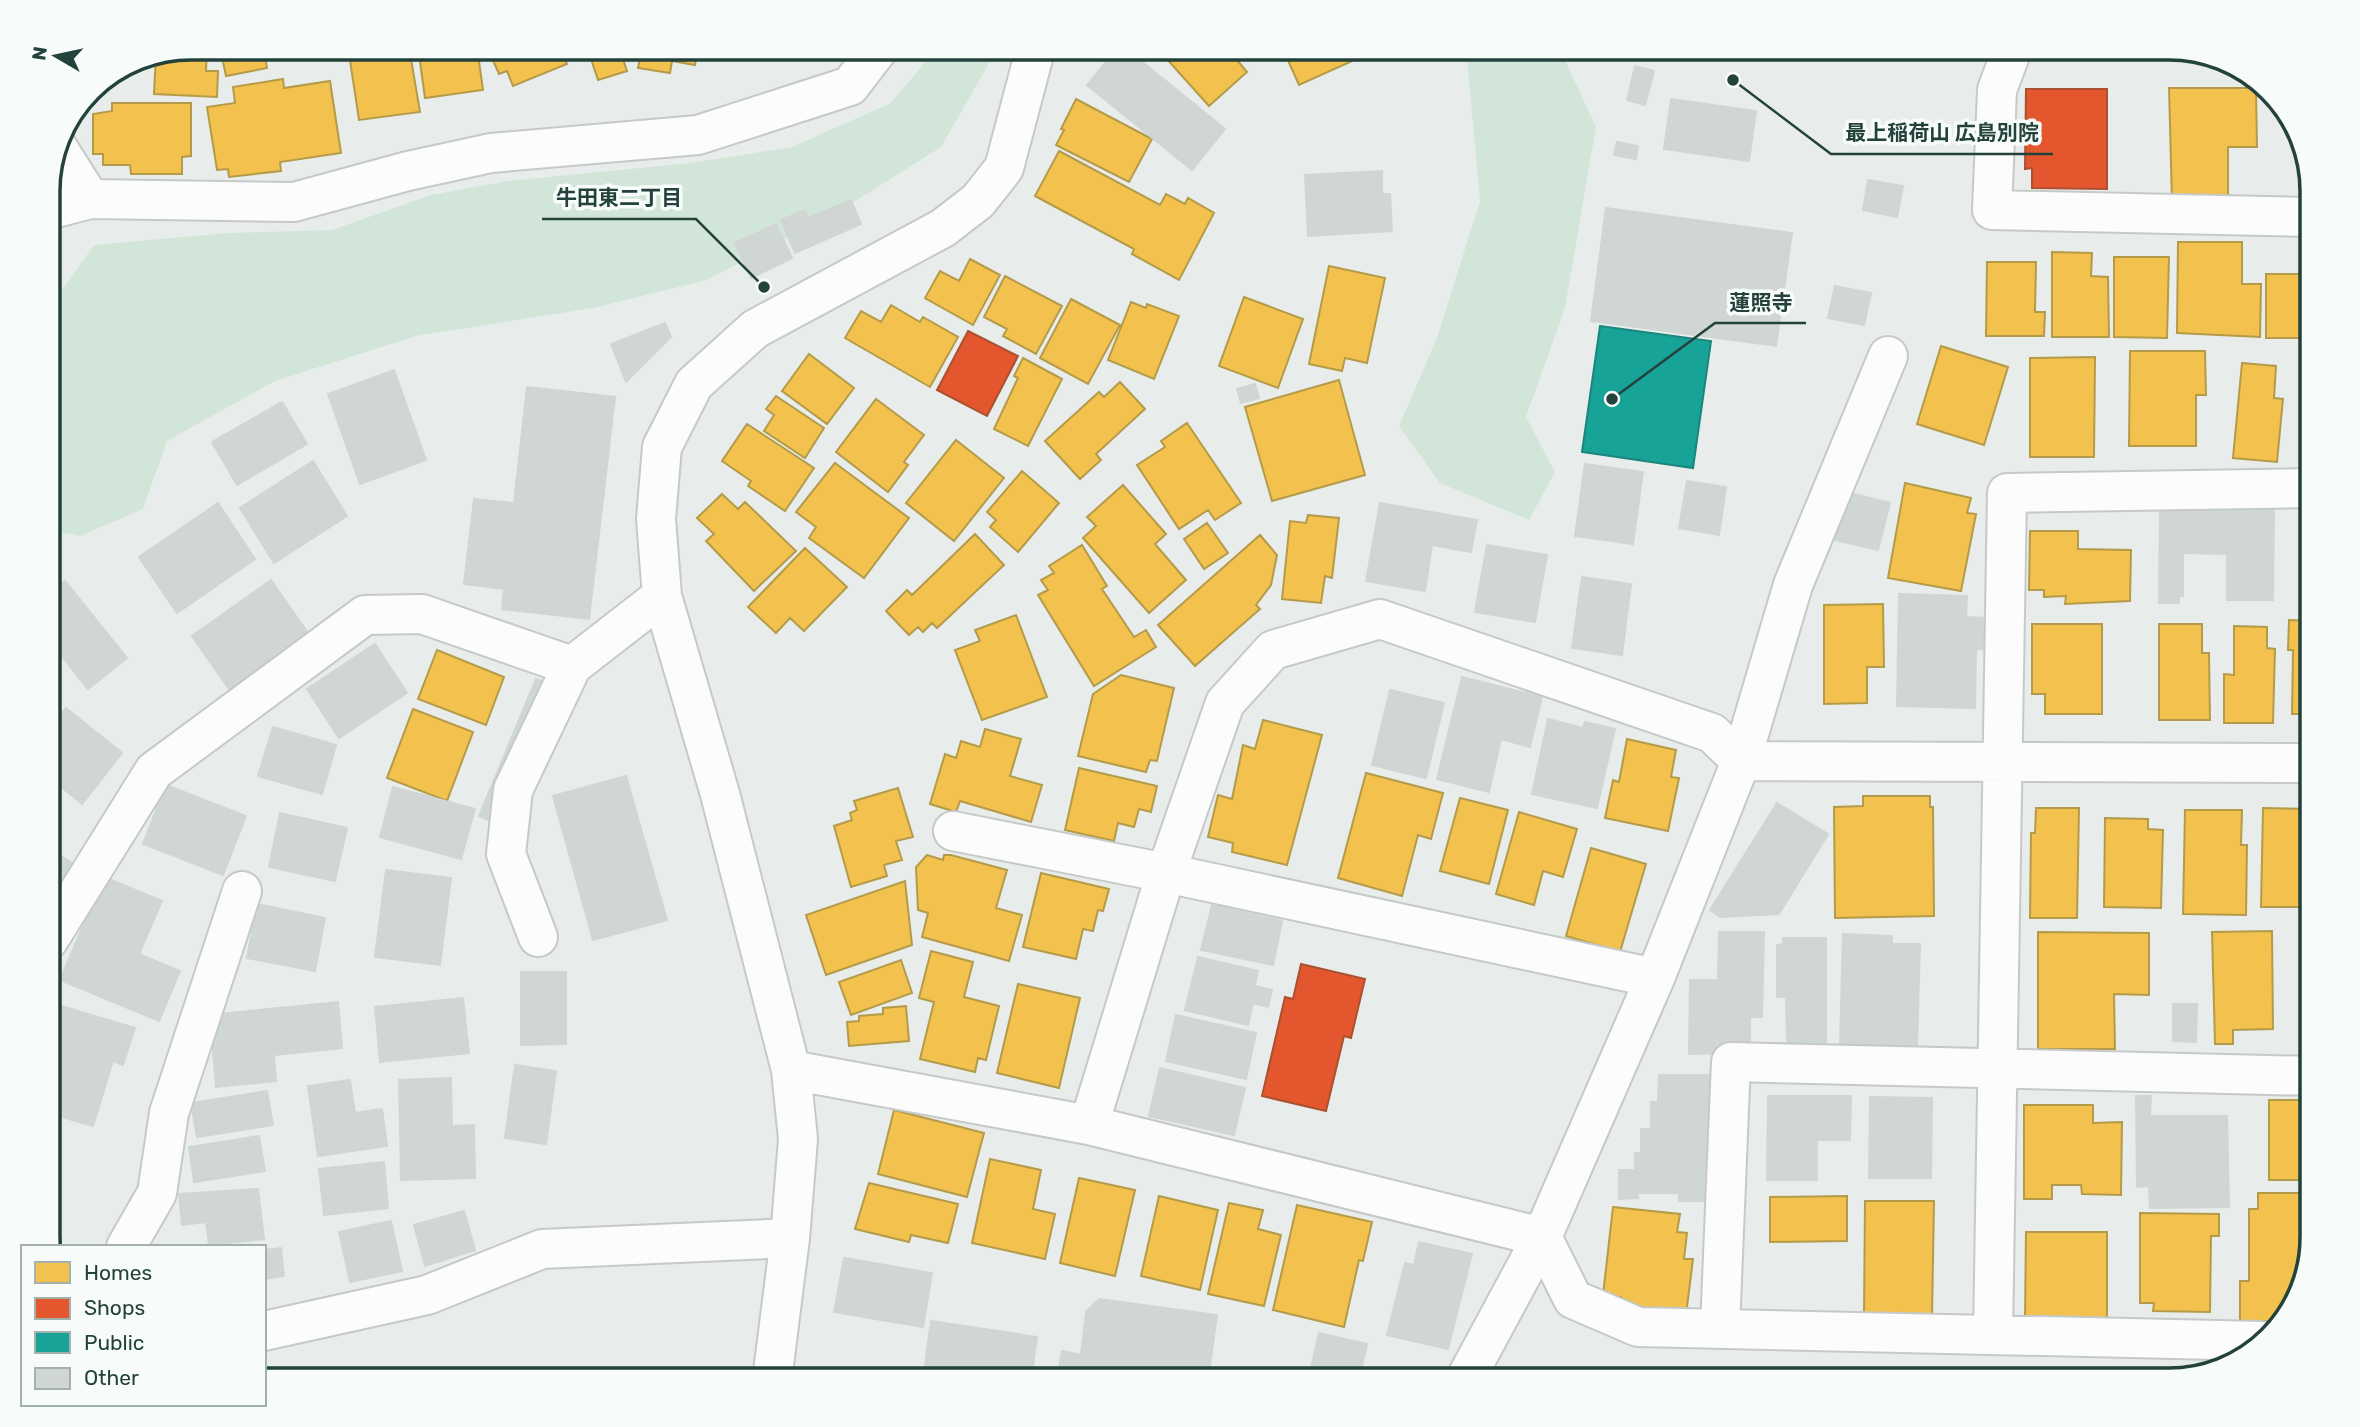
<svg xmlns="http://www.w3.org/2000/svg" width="2360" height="1427" font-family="Rubik,'Noto Sans JP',sans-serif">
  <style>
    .green { fill: #d1e6d8 }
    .homes { fill: #f2c14e; stroke: #b49b49; stroke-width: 2 }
    .shops { fill: #e4572e; stroke: #aa5132; stroke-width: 2 }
    .public { fill: #17a398; stroke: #1b867c; stroke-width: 2 }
    .building { fill: #cfd6d4; stroke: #d0d6d4; stroke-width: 2 }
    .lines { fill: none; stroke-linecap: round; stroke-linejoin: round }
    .minor-casing { stroke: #c5cac8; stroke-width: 42 }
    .minor { stroke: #fcfcfc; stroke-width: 38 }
    .rim { fill: none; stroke: #23423c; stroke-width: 3.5 }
    .leader { fill: none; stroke: #23423c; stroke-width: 2.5 }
    .callout-dot { fill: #23423c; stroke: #f7fbf9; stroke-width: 2.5 }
    .callout-label { font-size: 21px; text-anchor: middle; font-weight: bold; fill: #23423c; stroke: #f7fbf9; stroke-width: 7; stroke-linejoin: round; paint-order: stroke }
  </style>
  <rect width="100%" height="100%" fill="#e8edeb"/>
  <path class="green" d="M 938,47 L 994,47 L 987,67 L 941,147 L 846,207 L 707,280 L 593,308 L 416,336 L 275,381 L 167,441 L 143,509 L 80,536 L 48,530 L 48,310 L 94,245 L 228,233 L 332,230 L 431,195 L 507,181 L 690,163 L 792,147 L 891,103 Z
    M 1466,47 L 1573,47 L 1564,58 L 1596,127 L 1565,308 L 1526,417 L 1555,472 L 1529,520 L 1440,483 L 1399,426 L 1437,338 L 1480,201 Z"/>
  <path class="homes" d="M 190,47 L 207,47 L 206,71 L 218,71 L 217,97 L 154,94 L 156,54 Z
    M 220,47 L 263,47 L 267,68 L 226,76 Z
    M 348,47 L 409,47 L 420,112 L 359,120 Z
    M 418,47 L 477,47 L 483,90 L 425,98 Z
    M 487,47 L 565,47 L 566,50 L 562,53 L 567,64 L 513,86 L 507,71 L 499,74 Z
    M 587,47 L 698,47 L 695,65 L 672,61 L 670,73 L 638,68 L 640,58 L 632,57 L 623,59 L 627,71 L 598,80 Z
    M 1156,47 L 1240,47 L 1232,54 L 1247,72 L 1209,106 Z
    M 1282,47 L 1383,47 L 1299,85 Z
    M 2064,47 L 2170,47 L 2176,49 L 2165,49 L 2165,60 L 2064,60 Z
    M 283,79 L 284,88 L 330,81 L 341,153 L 280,162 L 281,171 L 229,177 L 228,169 L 217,170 L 207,107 L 235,103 L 233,87 Z
    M 2169,88 L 2256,88 L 2257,147 L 2228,147 L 2228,199 L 2172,200 Z
    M 1076,99 L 1152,139 L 1129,182 L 1056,145 L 1064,130 L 1061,129 Z
    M 112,103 L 191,103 L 191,156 L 182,157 L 182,174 L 131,174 L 130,165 L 103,165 L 103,154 L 93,154 L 93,114 L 112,111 Z
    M 1059,151 L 1160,205 L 1166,194 L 1185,204 L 1188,198 L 1214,213 L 1179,280 L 1132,254 L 1134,249 L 1035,196 Z
    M 2178,242 L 2242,242 L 2242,284 L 2261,284 L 2260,337 L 2177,333 Z
    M 2052,252 L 2092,253 L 2091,276 L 2108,277 L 2109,337 L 2052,337 Z
    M 2114,257 L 2169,257 L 2167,338 L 2114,337 Z
    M 970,259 L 1000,275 L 973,325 L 925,298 L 940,271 L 959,281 Z
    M 1987,262 L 2036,262 L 2035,312 L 2045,312 L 2044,336 L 1986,336 Z
    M 2307,265 L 2312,265 L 2313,338 L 2266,338 L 2266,274 L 2307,274 Z
    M 1329,266 L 1385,278 L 1367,363 L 1345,358 L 1342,371 L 1309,364 Z
    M 1005,276 L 1062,306 L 1036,354 L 1003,336 L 1007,329 L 984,317 Z
    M 1244,297 L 1303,319 L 1278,388 L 1219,366 Z
    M 1071,299 L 1120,325 L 1088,384 L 1040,358 Z
    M 1131,302 L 1146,308 L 1147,304 L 1179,316 L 1154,379 L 1108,360 Z
    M 891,305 L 920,322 L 923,317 L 958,337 L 930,387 L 845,338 L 861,311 L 881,322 Z
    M 1941,346 L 2008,367 L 1984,445 L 1917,424 Z
    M 2130,351 L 2205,351 L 2206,395 L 2196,395 L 2196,446 L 2129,446 Z
    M 809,354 L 854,388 L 827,424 L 782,391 Z
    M 2095,357 L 2094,457 L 2030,457 L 2030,358 Z
    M 1023,358 L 1062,379 L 1028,446 L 994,429 L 1018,378 L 1014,376 Z
    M 2242,363 L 2276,366 L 2274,398 L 2283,399 L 2277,462 L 2233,458 Z
    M 1339,380 L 1365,475 L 1272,501 L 1245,407 Z
    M 1120,382 L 1145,409 L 1096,454 L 1101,460 L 1080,479 L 1045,441 L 1099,392 L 1104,397 Z
    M 776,396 L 824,428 L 805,458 L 764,431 L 774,415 L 766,409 Z
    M 876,399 L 924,435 L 904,462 L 908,465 L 888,492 L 836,452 Z
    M 1187,423 L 1241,503 L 1215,520 L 1208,510 L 1179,529 L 1137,465 L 1165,447 L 1161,441 Z
    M 747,424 L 814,468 L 785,511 L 748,486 L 751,481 L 722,461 Z
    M 956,440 L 1004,478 L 954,541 L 906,503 Z
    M 835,463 L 909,518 L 864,578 L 809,538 L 816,527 L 796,512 Z
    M 1022,471 L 1059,503 L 1018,552 L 990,527 L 996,520 L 987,512 Z
    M 1905,483 L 1971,498 L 1967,513 L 1976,514 L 1961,591 L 1888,578 Z
    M 1123,485 L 1166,534 L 1155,544 L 1186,580 L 1149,613 L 1083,538 L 1096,526 L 1087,517 Z
    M 722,494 L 738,509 L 745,502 L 796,551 L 754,591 L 706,541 L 714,534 L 697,518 Z
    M 2308,510 L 2313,510 L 2313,606 L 2308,606 Z
    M 1308,515 L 1339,518 L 1332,578 L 1325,576 L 1321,603 L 1282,599 L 1290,521 L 1306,523 Z
    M 1207,523 L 1228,553 L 1204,569 L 1184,539 Z
    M 2030,531 L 2078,531 L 2078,549 L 2131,550 L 2130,601 L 2065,604 L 2066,596 L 2044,597 L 2044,590 L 2029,590 Z
    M 975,534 L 1004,565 L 937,628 L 932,623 L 923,632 L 918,627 L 909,635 L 886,611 L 907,590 L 912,595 Z
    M 1260,535 L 1277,555 L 1271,585 L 1256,605 L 1260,609 L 1195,666 L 1158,625 Z
    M 1082,545 L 1107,586 L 1102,589 L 1134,637 L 1146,630 L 1156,647 L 1094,686 L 1038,595 L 1048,590 L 1041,580 L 1054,573 L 1049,566 Z
    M 805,548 L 847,587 L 804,631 L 790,618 L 776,633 L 748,607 Z
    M 1883,604 L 1884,667 L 1867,667 L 1867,703 L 1824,704 L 1824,605 Z
    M 1016,615 L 1047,697 L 982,720 L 955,650 L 980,641 L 975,630 Z
    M 2289,620 L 2313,621 L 2313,714 L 2292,714 L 2293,650 L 2288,650 Z
    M 2032,624 L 2102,624 L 2102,714 L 2045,714 L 2045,694 L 2032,694 Z
    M 2159,624 L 2202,624 L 2202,653 L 2209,653 L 2210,720 L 2159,720 Z
    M 2234,626 L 2267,627 L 2267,648 L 2275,649 L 2273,723 L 2224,723 L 2224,674 L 2234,675 Z
    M 437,650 L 504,677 L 486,725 L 418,699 Z
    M 1121,675 L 1174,688 L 1157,761 L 1150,760 L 1146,772 L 1078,756 L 1093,694 Z
    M 413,709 L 473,732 L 447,801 L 387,778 Z
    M 1263,720 L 1322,735 L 1287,865 L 1232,852 L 1233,843 L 1208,837 L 1218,795 L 1232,799 L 1243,745 L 1255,749 Z
    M 985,729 L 1021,739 L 1010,776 L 1042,785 L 1031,822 L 960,801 L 956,812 L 930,804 L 945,754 L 956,758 L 961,741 L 980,747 Z
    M 1627,739 L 1676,750 L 1671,777 L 1679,778 L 1668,831 L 1605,818 L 1613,780 L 1619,782 Z
    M 1079,768 L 1157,786 L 1151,812 L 1139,809 L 1134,827 L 1118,823 L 1114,841 L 1065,830 Z
    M 1366,773 L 1443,793 L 1431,839 L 1418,835 L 1402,896 L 1338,878 Z
    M 898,788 L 913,837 L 896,841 L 902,860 L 884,865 L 887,876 L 851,887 L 834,826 L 852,820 L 850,813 L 857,810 L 854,801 Z
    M 1863,796 L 1930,796 L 1930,807 L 1933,807 L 1934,916 L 1835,918 L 1834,807 L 1863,806 Z
    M 1460,798 L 1508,810 L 1489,884 L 1440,871 Z
    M 2036,808 L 2079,808 L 2077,918 L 2030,918 L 2031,833 L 2035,833 Z
    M 2263,808 L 2309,809 L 2307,907 L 2261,907 Z
    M 2185,810 L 2242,810 L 2241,845 L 2247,845 L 2246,915 L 2183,914 Z
    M 1519,812 L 1577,829 L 1563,877 L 1543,871 L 1534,905 L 1496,894 Z
    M 2105,818 L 2148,819 L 2148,829 L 2163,830 L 2161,908 L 2104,907 Z
    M 1591,848 L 1646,864 L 1620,952 L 1566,936 Z
    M 927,855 L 943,860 L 944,855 L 951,855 L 1007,870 L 996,908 L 1022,915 L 1009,961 L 922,937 L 928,913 L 918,910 L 916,867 Z
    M 1041,873 L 1109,889 L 1103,911 L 1098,910 L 1093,931 L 1083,929 L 1076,959 L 1023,947 Z
    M 905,881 L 912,945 L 826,975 L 806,915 Z
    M 2272,931 L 2273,1029 L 2233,1030 L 2233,1044 L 2215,1044 L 2212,932 Z
    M 2038,932 L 2149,933 L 2149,995 L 2114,994 L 2115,1049 L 2038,1049 Z
    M 931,951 L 973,962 L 964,997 L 999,1006 L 986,1060 L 978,1058 L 975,1072 L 920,1059 L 934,1002 L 919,998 Z
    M 901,960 L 912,993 L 851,1015 L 839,982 Z
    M 1018,984 L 1080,998 L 1059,1088 L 997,1073 Z
    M 906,1006 L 909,1041 L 849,1046 L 847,1022 L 859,1021 L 859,1016 L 883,1014 L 883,1008 Z
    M 2269,1100 L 2313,1100 L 2313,1180 L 2269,1180 Z
    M 2024,1105 L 2093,1105 L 2093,1123 L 2122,1122 L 2121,1195 L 2082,1194 L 2081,1185 L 2052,1185 L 2052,1199 L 2024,1199 Z
    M 894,1110 L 984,1133 L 967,1197 L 878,1174 Z
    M 990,1159 L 1041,1170 L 1033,1209 L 1055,1214 L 1045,1259 L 972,1243 Z
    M 1079,1178 L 1135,1190 L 1115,1276 L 1060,1263 Z
    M 869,1183 L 958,1204 L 948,1243 L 911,1235 L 909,1242 L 855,1229 Z
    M 2258,1193 L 2313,1193 L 2313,1237 L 2293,1309 L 2281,1321 L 2240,1321 L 2240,1281 L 2249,1281 L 2249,1209 L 2258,1209 Z
    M 1159,1196 L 1218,1210 L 1200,1290 L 1141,1276 Z
    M 1847,1196 L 1847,1241 L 1770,1242 L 1770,1197 Z
    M 1865,1201 L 1934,1201 L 1932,1317 L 1864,1316 Z
    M 1229,1203 L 1263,1210 L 1258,1229 L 1281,1235 L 1264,1306 L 1208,1294 Z
    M 1297,1205 L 1372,1222 L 1363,1261 L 1359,1260 L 1344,1327 L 1273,1310 Z
    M 1613,1207 L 1680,1214 L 1677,1232 L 1687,1233 L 1684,1259 L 1693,1259 L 1686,1315 L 1620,1308 L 1621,1297 L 1603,1295 Z
    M 2140,1213 L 2219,1214 L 2219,1236 L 2211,1236 L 2210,1312 L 2153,1311 L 2154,1303 L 2140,1303 Z
    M 2026,1232 L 2107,1232 L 2107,1319 L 2025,1318 Z
    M 2029,1375 L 2119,1375 L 2119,1380 L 2029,1380 Z"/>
  <path class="shops" d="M 2026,89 L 2107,89 L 2107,189 L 2032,188 L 2032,168 L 2025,169 Z
    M 968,331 L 1018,356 L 987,416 L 937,390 Z
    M 1301,964 L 1365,979 L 1351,1038 L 1344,1036 L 1326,1111 L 1262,1096 L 1285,997 L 1293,999 Z"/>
  <path class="public" d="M 1600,326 L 1711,341 L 1693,468 L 1582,452 Z"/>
  <path class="building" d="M 1118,47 L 1124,47 L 1225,129 L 1192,170 L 1087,85 Z
    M 1635,66 L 1654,71 L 1645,105 L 1627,100 Z
    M 1671,99 L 1756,111 L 1749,161 L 1664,149 Z
    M 1617,142 L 1638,146 L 1636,159 L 1614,155 Z
    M 1382,171 L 1382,194 L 1390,194 L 1392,231 L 1308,236 L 1305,175 Z
    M 1868,180 L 1903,186 L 1897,217 L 1863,210 Z
    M 851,200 L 861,224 L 795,253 L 781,220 L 805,210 L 808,218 Z
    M 1606,208 L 1792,233 L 1776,346 L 1591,321 Z
    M 776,224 L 792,258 L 751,278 L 735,243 Z
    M 1835,286 L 1871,293 L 1864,325 L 1828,318 Z
    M 665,323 L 671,337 L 626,382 L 611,344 Z
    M 2308,366 L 2313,366 L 2313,390 L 2307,390 Z
    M 394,370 L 426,460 L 360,484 L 328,394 Z
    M 1255,384 L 1259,398 L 1241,403 L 1237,389 Z
    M 527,387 L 615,397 L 589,619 L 502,609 L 504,589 L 464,584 L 474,499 L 514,503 Z
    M 282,402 L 307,444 L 237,485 L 212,442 Z
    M 313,461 L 347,516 L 274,563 L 240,508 Z
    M 1585,464 L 1643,472 L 1633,544 L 1575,536 Z
    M 1687,481 L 1726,487 L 1719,535 L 1679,528 Z
    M 1838,490 L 1890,503 L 1878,550 L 1827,538 Z
    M 218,503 L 255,559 L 177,613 L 139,557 Z
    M 1380,503 L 1477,520 L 1471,552 L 1432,545 L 1425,591 L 1366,581 Z
    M 2160,508 L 2274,509 L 2273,600 L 2227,600 L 2227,554 L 2183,553 L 2183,596 L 2179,596 L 2179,603 L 2159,603 Z
    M 1487,545 L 1547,555 L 1535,622 L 1475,612 Z
    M 1582,577 L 1631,584 L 1622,655 L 1572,648 Z
    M 271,580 L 308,633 L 229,689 L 192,636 Z
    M 65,581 L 127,658 L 88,689 L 48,639 L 48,596 Z
    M 1899,594 L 1967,596 L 1966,617 L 1986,618 L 1985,649 L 1976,649 L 1975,708 L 1897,706 Z
    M 375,644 L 407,693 L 339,738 L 307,689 Z
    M 1462,677 L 1542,697 L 1530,747 L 1501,739 L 1489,792 L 1437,779 Z
    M 536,679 L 547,683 L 490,821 L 479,816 Z
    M 1390,690 L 1444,703 L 1426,778 L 1372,765 Z
    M 66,708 L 122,753 L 82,804 L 48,776 L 48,730 Z
    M 1548,719 L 1583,728 L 1585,722 L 1615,729 L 1597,808 L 1532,794 Z
    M 273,727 L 336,745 L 322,794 L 258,776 Z
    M 626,776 L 667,920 L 593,940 L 553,796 Z
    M 166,785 L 246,816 L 223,875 L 143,844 Z
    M 393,787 L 475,809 L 461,859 L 380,837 Z
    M 1777,803 L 1828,834 L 1779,914 L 1720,917 L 1710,910 Z
    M 280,813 L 347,828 L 335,881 L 269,867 Z
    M 48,848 L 72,863 L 48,902 Z
    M 386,870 L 451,878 L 440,965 L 375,957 Z
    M 104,877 L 162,901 L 139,954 L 180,971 L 159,1021 L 60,980 Z
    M 257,904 L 325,918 L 315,971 L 247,958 Z
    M 1212,905 L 1282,921 L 1273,965 L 1201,950 Z
    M 1719,932 L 1764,932 L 1762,1017 L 1750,1017 L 1750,1047 L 1726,1053 L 1689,1054 L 1690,980 L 1718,980 Z
    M 1843,934 L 1892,936 L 1892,944 L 1920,944 L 1917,1046 L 1840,1043 Z
    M 1783,938 L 1826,938 L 1826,1042 L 1787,1043 L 1786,997 L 1777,997 L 1777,945 L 1783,944 Z
    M 1198,957 L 1258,971 L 1255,986 L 1272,990 L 1268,1007 L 1253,1003 L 1248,1025 L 1185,1010 Z
    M 521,972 L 566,972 L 566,1044 L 521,1045 Z
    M 463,998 L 469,1053 L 380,1062 L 375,1007 Z
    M 338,1002 L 342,1048 L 274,1055 L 276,1081 L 216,1087 L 210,1015 Z
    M 51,1003 L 135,1028 L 123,1065 L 113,1061 L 93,1126 L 48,1113 L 50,1043 L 48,1042 L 48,1015 Z
    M 2173,1004 L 2197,1004 L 2196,1042 L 2173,1041 Z
    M 1176,1015 L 1256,1033 L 1246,1079 L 1166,1061 Z
    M 515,1065 L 556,1071 L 546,1144 L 505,1138 Z
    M 1160,1068 L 1245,1088 L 1234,1135 L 1149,1116 Z
    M 1659,1075 L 1711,1075 L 1712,1201 L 1679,1201 L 1679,1193 L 1637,1193 L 1638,1198 L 1619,1199 L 1619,1170 L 1635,1170 L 1635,1153 L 1641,1153 L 1641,1129 L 1651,1129 L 1651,1102 L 1658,1102 Z
    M 451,1078 L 452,1126 L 474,1125 L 475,1178 L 401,1180 L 399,1080 Z
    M 350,1080 L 355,1113 L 382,1109 L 387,1146 L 318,1156 L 308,1086 Z
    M 267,1091 L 273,1125 L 197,1137 L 191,1103 Z
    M 1768,1096 L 1851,1096 L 1850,1140 L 1817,1140 L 1817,1180 L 1767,1180 Z
    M 2136,1096 L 2151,1096 L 2150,1116 L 2227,1116 L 2229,1207 L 2150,1208 L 2149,1186 L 2137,1187 Z
    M 1870,1097 L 1932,1098 L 1931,1178 L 1869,1178 Z
    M 259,1136 L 265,1171 L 194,1182 L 189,1147 Z
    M 384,1162 L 388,1208 L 324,1215 L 319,1169 Z
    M 258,1189 L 264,1239 L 209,1245 L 206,1222 L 182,1225 L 179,1194 Z
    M 464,1211 L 475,1250 L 425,1266 L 414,1225 Z
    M 391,1221 L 402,1271 L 350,1282 L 339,1232 Z
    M 1419,1242 L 1472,1254 L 1448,1349 L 1387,1335 L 1405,1263 L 1414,1265 Z
    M 281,1248 L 284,1276 L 264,1279 L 264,1250 Z
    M 844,1258 L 932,1273 L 923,1327 L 834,1312 Z
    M 1099,1299 L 1217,1315 L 1208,1380 L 1079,1380 L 1079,1377 L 1058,1374 L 1062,1351 L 1081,1355 L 1086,1312 Z
    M 931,1321 L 1037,1337 L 1031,1380 L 923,1380 Z
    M 1319,1333 L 1367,1344 L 1359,1380 L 1309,1377 Z"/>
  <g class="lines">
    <defs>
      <path id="minor" d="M 2013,47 L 1997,90 L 1992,210 L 2312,217
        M 56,145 L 90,199
        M 48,210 L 90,199 L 294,202 L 408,171 L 491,153 L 698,135 L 850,86 L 880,47
        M 953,831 L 1166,873 L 1655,978
        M 538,937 L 506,854 L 513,790 L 572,666 L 662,596
        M 48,941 L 154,771 L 365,615 L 422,614 L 572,666
        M 791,1070 L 1089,1125 L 1542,1237 L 1655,978 L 1741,761 L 2313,763
        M 1089,1125 L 1166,873 L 1225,703 L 1273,650 L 1380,619 L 1712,733 L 1741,761 L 1793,585 L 1888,356
        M 1542,1237 L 1573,1299 L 1638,1327 L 2261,1341
        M 126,1247 L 157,1193 L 169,1113 L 242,891
        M 1720,1328 L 1731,1062 L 2313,1076
        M 264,1331 L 427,1295 L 542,1249 L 790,1238
        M 1993,1335 L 2007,493 L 2313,488
        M 772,1380 L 790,1238 L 798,1139 L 791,1070 L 720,794 L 662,596 L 656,519 L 662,447 L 694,384 L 755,329 L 943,228 L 978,201 L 1004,168 L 1036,47
        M 1465,1380 L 1542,1237"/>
    </defs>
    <use href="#minor" class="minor-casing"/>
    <use href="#minor" class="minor"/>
  </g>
  <path d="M0 0H2360V1427H0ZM191 60H2169A131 131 0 0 1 2300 191V1237A131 131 0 0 1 2169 1368H191A131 131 0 0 1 60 1237V191A131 131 0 0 1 191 60Z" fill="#f7fbf9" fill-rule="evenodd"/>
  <path class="rim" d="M191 60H2169A131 131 0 0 1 2300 191V1237A131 131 0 0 1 2169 1368H191A131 131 0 0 1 60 1237V191A131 131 0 0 1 191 60Z"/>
  <path class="leader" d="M1733 80L1831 154H2053M764 287L696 219H542M1612 399L1715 323H1806"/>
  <g class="callout-dot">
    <circle cx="1733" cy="80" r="7"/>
    <circle cx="764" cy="287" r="7"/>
    <circle cx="1612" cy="399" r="7"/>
  </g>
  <g class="callout-label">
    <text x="1942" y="140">最上稲荷山 広島別院</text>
    <text x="619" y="205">牛田東二丁目</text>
    <text x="1761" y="310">蓮照寺</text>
  </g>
  <rect x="21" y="1245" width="245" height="161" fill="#f7fbf9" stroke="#a2b1ad" stroke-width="2"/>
  <rect x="35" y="1262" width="35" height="21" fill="#f2c14e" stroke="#a2b1ad" stroke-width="2"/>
  <text x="84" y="1280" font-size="21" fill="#23423c">Homes</text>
  <rect x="35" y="1298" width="35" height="21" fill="#e4572e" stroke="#a2b1ad" stroke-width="2"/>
  <text x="84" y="1315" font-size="21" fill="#23423c">Shops</text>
  <rect x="35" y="1332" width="35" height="21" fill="#17a398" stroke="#a2b1ad" stroke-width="2"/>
  <text x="84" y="1350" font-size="21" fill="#23423c">Public</text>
  <rect x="35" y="1368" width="35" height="21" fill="#cfd6d4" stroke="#a2b1ad" stroke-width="2"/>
  <text x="84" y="1385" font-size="21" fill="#23423c">Other</text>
  <g transform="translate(56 56) rotate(279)" stroke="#f7fbf9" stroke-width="5" paint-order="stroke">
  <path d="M0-5L12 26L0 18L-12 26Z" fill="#23423c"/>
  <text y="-10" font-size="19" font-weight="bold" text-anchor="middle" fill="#23423c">N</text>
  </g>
</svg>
